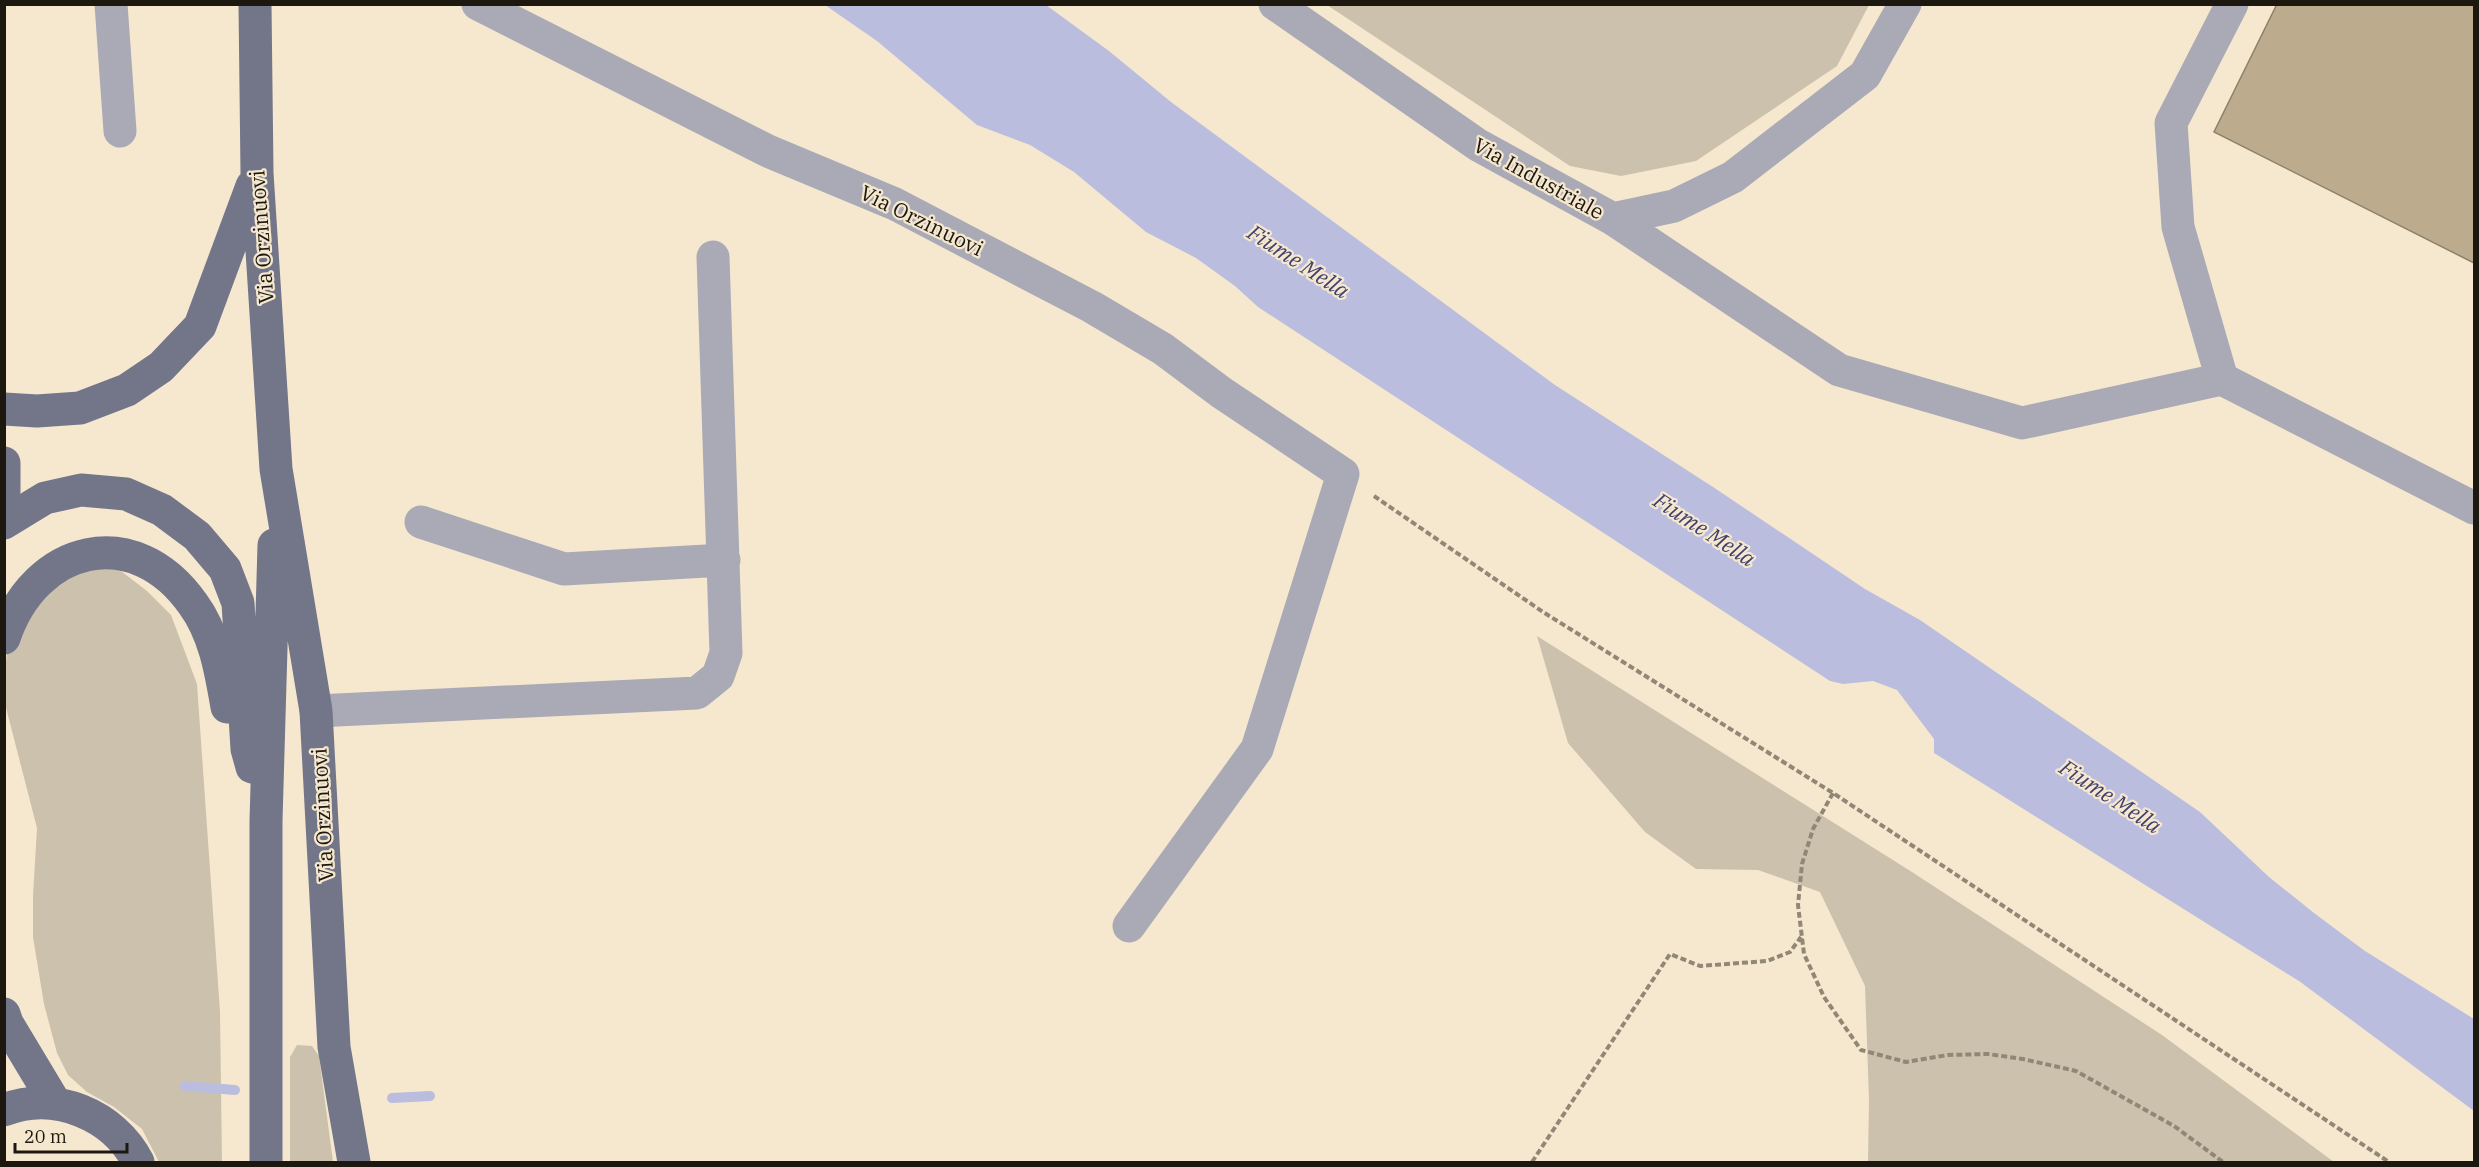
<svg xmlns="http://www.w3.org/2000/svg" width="2479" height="1167" font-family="'IBM Plex Serif',serif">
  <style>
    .green { fill: #ccc1ac }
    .water { fill: #babdde }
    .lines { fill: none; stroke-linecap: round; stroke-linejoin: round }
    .stream { stroke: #babdde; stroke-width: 10 }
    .building { fill: #bcac8d; stroke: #8c816a; stroke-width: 1.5 }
    .path { stroke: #918776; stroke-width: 4; stroke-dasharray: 6 3; stroke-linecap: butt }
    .minor { stroke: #a9aab6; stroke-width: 33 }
    .major { stroke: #737589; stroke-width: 33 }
    .labels { text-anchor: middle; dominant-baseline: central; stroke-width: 4.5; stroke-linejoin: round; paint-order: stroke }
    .street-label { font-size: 21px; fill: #1d180f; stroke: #f6e8cf }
    .water-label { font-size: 22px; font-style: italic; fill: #40416f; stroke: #f6e8cf }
  </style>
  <rect width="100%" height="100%" fill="#f6e8cf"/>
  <path class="green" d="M 1327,5 L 1869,5 L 1837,66 L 1696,161 L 1621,176 L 1570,166 Z
    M 97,567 L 121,571 L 147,591 L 171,615 L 197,684 L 220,1012 L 222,1162 L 159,1162 L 142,1129 L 114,1107 L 87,1092 L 68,1075 L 57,1053 L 44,1004 L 33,937 L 33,896 L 37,828 L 4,700 L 5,669 L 7,653 L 30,604 L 73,571 Z
    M 1537,636 L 1912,872 L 2162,1035 L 2334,1162 L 1868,1162 L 1869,1100 L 1865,986 L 1820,892 L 1758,870 L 1696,869 L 1645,832 L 1568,743 Z
    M 297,1045 L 312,1046 L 319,1056 L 333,1162 L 290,1162 L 290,1057 Z"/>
  <path class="water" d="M 825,5 L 1046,5 L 1109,51 L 1171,102 L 1555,385 L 1713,487 L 1865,589 L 1920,620 L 2200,812 L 2269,877 L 2314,913 L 2365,951 L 2474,1019 L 2474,1111 L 2299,981 L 1934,753 L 1934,739 L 1897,690 L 1873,681 L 1843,684 L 1830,681 L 1258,307 L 1235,286 L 1196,258 L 1146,232 L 1074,172 L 1030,145 L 977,125 L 877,41 Z"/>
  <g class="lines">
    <path class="stream" d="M 185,1086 L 235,1090
      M 392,1098 L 430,1096"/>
  </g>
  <path class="building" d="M 2277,4 L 2474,4 L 2474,263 L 2214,132 Z"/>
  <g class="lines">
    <path class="path" d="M 1374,496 L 1543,612 L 1833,793 L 2389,1162
      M 1833,793 L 1813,829 L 1802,864 L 1798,905 L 1804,954 L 1824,997 L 1861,1050 L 1906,1062 L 1948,1055 L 1988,1054 L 2023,1059 L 2076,1071 L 2174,1126 L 2223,1162
      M 1532,1162 L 1670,954 L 1700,966 L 1767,961 L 1790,952 L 1801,937"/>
    <path class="minor" d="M 111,4 L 120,131
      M 478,4 L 768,151 L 895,204 L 1092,307 L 1163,349 L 1222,393 L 1343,474 L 1257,749 L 1129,926
      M 1275,4 L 1478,145 L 1613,219 L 1674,206 L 1733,177 L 1865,75 L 1905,4
      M 1613,219 L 1839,370 L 2022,423 L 2222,379 L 2474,508
      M 2222,379 L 2178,227 L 2171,123 L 2232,4
      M 421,522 L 564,569 L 724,560
      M 316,711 L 697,693 L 718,676 L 726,653 L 713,257"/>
    <path class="major" d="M 255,4 L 257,173 L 276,469 L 316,711 L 334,1047 L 354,1162
      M 4,409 L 37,411 L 80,408 L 127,390 L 161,367 L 200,326 L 252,186
      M 4,463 L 4,491
      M 4,523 L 45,498 L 81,490 L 126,494 L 162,510 L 197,536 L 225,569 L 238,603 L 247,749 L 252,767
      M 4,638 C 35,545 134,520 193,604 C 215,634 221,672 227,707
      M 4,1014 L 7,1023 L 55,1103
      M 4,1110 C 55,1090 114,1115 138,1162
      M 266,1162 L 266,821 L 274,545"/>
  </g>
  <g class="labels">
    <g class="street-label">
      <text transform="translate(1539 178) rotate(29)">Via Industriale</text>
      <text transform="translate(922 220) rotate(26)">Via Orzinuovi</text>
      <text transform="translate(261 237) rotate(-94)">Via Orzinuovi</text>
      <text transform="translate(322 815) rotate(-93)">Via Orzinuovi</text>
    </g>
    <g class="water-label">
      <text transform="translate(1299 261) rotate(33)">Fiume Mella</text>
      <text transform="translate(1705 529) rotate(33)">Fiume Mella</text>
      <text transform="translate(2111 796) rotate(33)">Fiume Mella</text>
    </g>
  </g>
  <rect width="2479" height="1167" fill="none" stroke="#1d180f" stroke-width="12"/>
  <path d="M15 1143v9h112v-9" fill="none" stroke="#1d180f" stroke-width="3"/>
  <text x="24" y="1143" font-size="18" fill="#1d180f" stroke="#f6e8cf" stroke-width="4.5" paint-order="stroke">20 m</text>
</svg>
